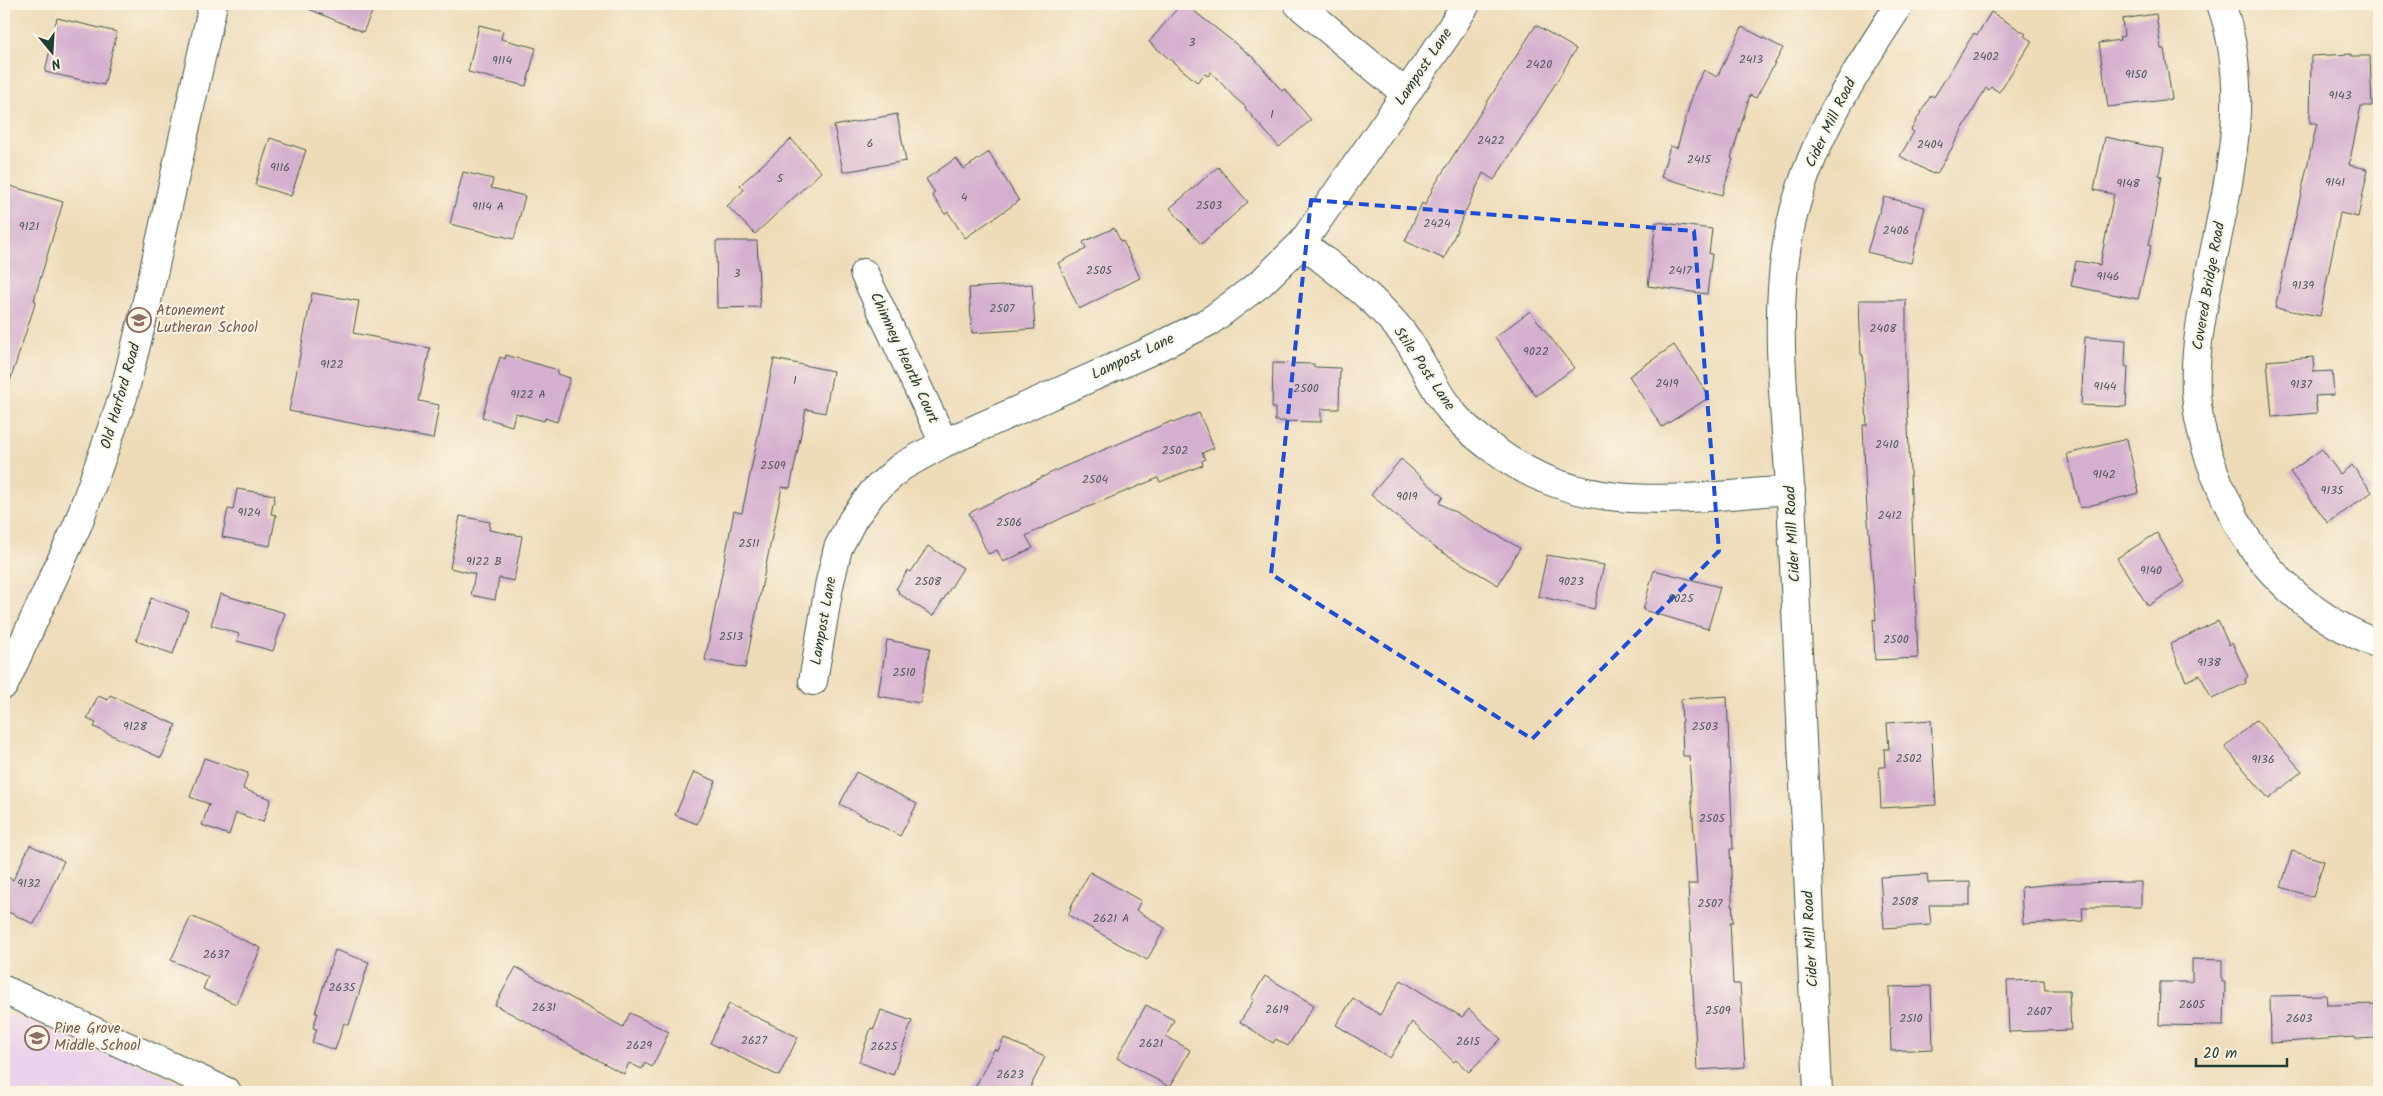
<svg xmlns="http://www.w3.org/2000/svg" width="2383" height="1096" font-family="Kalam,sans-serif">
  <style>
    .built { fill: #ead1ec }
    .building { fill: #d4afcf }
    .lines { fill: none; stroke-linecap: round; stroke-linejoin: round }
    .minor-casing { stroke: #3e5548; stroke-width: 30 }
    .minor { stroke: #fff; stroke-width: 28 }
    .marked { fill: none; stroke: #1d4ed8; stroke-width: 4; stroke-dasharray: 10 6; stroke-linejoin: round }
    .labels { text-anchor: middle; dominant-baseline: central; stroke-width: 4; stroke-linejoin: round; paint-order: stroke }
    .number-label { font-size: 12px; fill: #4c5a5b }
    .street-label { font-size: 15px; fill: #1f3d34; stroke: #fcf5e5 }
    .education-label { font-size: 15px; fill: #785e54; stroke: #fcf5e5; text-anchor: start }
  </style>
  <rect width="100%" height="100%" fill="#fcf5e5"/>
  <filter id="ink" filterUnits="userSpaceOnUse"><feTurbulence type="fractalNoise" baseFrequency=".02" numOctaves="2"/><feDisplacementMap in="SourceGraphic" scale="10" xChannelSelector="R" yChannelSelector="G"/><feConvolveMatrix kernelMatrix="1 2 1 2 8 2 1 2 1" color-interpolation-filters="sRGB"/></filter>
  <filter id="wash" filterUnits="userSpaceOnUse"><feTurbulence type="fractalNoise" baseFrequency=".0096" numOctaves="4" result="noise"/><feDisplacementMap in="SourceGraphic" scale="20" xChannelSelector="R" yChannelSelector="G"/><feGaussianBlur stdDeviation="1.12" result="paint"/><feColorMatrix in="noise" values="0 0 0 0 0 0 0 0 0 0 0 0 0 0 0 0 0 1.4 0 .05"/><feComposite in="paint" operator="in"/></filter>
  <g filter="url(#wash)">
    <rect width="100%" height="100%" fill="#eedcb9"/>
    <path class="built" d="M 4,1012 L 138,1064 L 197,1092 L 4,1092 Z"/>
    <g id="blocks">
      <path class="building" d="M 297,4 L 358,4 L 373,10 L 363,32 Z
        M 1181,4 L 1185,4 L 1255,59 L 1282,91 L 1285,89 L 1311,120 L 1279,147 L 1245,108 L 1246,107 L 1234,97 L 1211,72 L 1208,76 L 1205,74 L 1197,82 L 1149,42 Z
        M 1991,12 L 2026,34 L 2024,36 L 2032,41 L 1999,92 L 1991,87 L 1989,90 L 1986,88 L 1937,174 L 1933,173 L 1933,174 L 1900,156 L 1914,132 L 1911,130 L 1931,95 L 1934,97 L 1974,33 L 1977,35 Z
        M 2156,14 L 2161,49 L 2164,49 L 2172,99 L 2108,107 L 2099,43 L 2120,40 L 2119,37 L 2124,36 L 2122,19 Z
        M 57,18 L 117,32 L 104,85 L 45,72 Z
        M 479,25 L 503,31 L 501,39 L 536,48 L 526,86 L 468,72 Z
        M 1536,25 L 1576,49 L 1543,104 L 1494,180 L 1483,173 L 1444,259 L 1405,241 L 1422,203 L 1425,205 L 1434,186 Z
        M 1742,27 L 1783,48 L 1756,98 L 1750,95 L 1731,158 L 1733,159 L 1722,195 L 1661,177 L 1670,146 L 1677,148 L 1695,87 L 1704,70 L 1717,77 Z
        M 2351,54 L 2351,56 L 2370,56 L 2372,106 L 2361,106 L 2349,165 L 2368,169 L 2358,217 L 2340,213 L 2320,316 L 2275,308 L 2317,123 L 2310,123 L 2311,56 Z
        M 897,114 L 906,161 L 843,172 L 834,126 Z
        M 2105,137 L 2164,149 L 2159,175 L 2162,176 L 2149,245 L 2151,246 L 2138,299 L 2071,286 L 2076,261 L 2100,265 L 2114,194 L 2094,190 Z
        M 270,138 L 306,150 L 291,196 L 255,185 Z
        M 791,139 L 821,172 L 755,234 L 727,206 L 744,190 L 740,185 Z
        M 989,152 L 1019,201 L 965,238 L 948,212 L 945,214 L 932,195 L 935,193 L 926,179 L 956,158 L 964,169 Z
        M 1218,167 L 1248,202 L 1201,244 L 1170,208 Z
        M 463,172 L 493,179 L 491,188 L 525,196 L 514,239 L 450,224 Z
        M 4,184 L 63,202 L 34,300 L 36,301 L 9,384 L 4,384 Z
        M 1884,197 L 1925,207 L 1911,263 L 1867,252 Z
        M 1656,222 L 1712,229 L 1709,254 L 1712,254 L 1707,294 L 1648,286 Z
        M 1114,228 L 1121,242 L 1123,241 L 1140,278 L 1079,309 L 1058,263 L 1086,249 L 1083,242 Z
        M 716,241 L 757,241 L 760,307 L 717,308 Z
        M 1032,284 L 1035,329 L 972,333 L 969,288 Z
        M 312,293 L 359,301 L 353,333 L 430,348 L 419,401 L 439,405 L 433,439 L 289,411 Z
        M 1859,300 L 1906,300 L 1906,379 L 1918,658 L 1875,660 L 1873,619 L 1876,620 L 1866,495 L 1863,425 L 1867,425 L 1863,355 L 1861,355 Z
        M 1530,311 L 1574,368 L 1536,396 L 1495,337 Z
        M 2085,337 L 2126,340 L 2125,366 L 2128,367 L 2126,407 L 2081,405 Z
        M 1674,345 L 1710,397 L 1662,427 L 1629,376 Z
        M 506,355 L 558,370 L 557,374 L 570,378 L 557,422 L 545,418 L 544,421 L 515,413 L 512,426 L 482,417 L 500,357 L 505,359 Z
        M 2313,357 L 2314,372 L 2332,371 L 2334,395 L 2315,396 L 2317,413 L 2272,417 L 2267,361 Z
        M 774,359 L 833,371 L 825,413 L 806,409 L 790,488 L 782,487 L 745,668 L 705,660 L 734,511 L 742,513 Z
        M 1273,363 L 1314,364 L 1314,367 L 1340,368 L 1339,409 L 1321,409 L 1321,422 L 1275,421 L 1275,408 L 1272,408 Z
        M 1199,413 L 1214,448 L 1202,453 L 1205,459 L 1202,461 L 1203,465 L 1160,482 L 1158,478 L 1064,517 L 1026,536 L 1033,548 L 1003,562 L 997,550 L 988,554 L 969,513 L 1061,468 L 1172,421 L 1173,423 Z
        M 2127,439 L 2139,493 L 2080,508 L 2067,454 Z
        M 2322,449 L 2340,474 L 2352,465 L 2372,492 L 2328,523 L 2290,472 Z
        M 1401,459 L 1443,497 L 1439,503 L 1520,548 L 1498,585 L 1434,547 L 1371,495 Z
        M 237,489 L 275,495 L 271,514 L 276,515 L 270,546 L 222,537 L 228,509 L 233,510 Z
        M 460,516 L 490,522 L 489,530 L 522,536 L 514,581 L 499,578 L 495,600 L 471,595 L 475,574 L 450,568 Z
        M 2157,533 L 2185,582 L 2148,606 L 2117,558 Z
        M 928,546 L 963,568 L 933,616 L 898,593 L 899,591 L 896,589 L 908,570 L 911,572 Z
        M 1547,555 L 1604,565 L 1594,609 L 1538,596 Z
        M 1654,570 L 1720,587 L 1708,629 L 1643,610 Z
        M 220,594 L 285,613 L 273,651 L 237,641 L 239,634 L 211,625 Z
        M 151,598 L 188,611 L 173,654 L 136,641 Z
        M 2218,621 L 2229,645 L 2232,643 L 2248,677 L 2245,679 L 2246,683 L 2212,699 L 2200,675 L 2186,681 L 2170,644 Z
        M 887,640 L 930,648 L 920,703 L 878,696 Z
        M 110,695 L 176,725 L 161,758 L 94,727 L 96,723 L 87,719 L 98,696 L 108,700 Z
        M 1727,696 L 1733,849 L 1730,849 L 1733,922 L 1730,922 L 1733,984 L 1740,984 L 1745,1067 L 1697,1070 L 1688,884 L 1697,884 L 1689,756 L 1683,756 L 1681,699 Z
        M 1931,720 L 1936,805 L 1881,808 L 1879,767 L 1885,767 L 1884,749 L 1889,749 L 1887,723 Z
        M 2256,720 L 2302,771 L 2269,799 L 2225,747 Z
        M 204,758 L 248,773 L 243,789 L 271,799 L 263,822 L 236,813 L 229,835 L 202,825 L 209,804 L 190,797 Z
        M 694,772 L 716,781 L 697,824 L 675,815 Z
        M 856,772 L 917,804 L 900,836 L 840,804 Z
        M 30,845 L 64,861 L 34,924 L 4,910 L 4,875 L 13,880 Z
        M 2292,851 L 2324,861 L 2313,897 L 2281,887 Z
        M 1090,872 L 1141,901 L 1136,910 L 1165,928 L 1147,960 L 1068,915 L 1071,909 L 1070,908 Z
        M 1927,874 L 1928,883 L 1970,882 L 1970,905 L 1929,905 L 1931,925 L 1884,928 L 1880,877 Z
        M 2141,882 L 2141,907 L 2082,907 L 2083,921 L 2023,924 L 2021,887 L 2066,883 Z
        M 191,916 L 261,948 L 236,1004 L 203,989 L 208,977 L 171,960 Z
        M 335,950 L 369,962 L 349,1025 L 344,1023 L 335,1050 L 312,1042 L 317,1029 L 313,1028 L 318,1013 L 315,1013 Z
        M 2192,959 L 2222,960 L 2222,982 L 2225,982 L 2224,1026 L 2159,1025 L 2160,982 L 2192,982 Z
        M 516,967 L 623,1027 L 630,1013 L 669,1032 L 652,1067 L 645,1063 L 642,1069 L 629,1063 L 624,1074 L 495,1005 Z
        M 1265,976 L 1314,1005 L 1288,1046 L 1276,1039 L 1273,1043 L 1240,1022 L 1254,1000 L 1251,998 Z
        M 1401,980 L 1462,1017 L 1469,1009 L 1501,1039 L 1469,1072 L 1456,1060 L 1454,1062 L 1412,1022 L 1390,1058 L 1336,1025 L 1353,998 L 1380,1015 Z
        M 2044,980 L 2045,990 L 2069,990 L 2071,1030 L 2009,1032 L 2007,981 Z
        M 1931,986 L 1933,1049 L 1891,1051 L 1889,987 Z
        M 2326,995 L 2327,1005 L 2379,1004 L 2379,1038 L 2354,1039 L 2354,1037 L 2271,1043 L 2270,996 Z
        M 729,1004 L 798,1037 L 779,1076 L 710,1043 Z
        M 1146,1005 L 1174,1020 L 1166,1036 L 1190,1050 L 1170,1087 L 1117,1058 Z
        M 881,1010 L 912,1021 L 893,1075 L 859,1062 L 871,1028 L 874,1029 Z
        M 1004,1038 L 1045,1057 L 1028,1092 L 973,1092 L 994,1049 L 998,1051 Z"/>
    </g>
  </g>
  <g filter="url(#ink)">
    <use href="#blocks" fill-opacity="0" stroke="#3e5548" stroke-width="1"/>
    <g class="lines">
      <defs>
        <path id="minor" d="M 1298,4 L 1406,94
          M 2221,4 C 2254,97 2226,190 2208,283 C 2201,319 2194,355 2196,392 C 2198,438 2217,484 2238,524 C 2268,579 2321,623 2379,644
          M 1302,243 C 1339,273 1382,302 1410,343 C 1424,365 1434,390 1451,411 C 1462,425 1478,438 1493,449 C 1585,519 1684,497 1791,490
          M 864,273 L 944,443
          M 813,681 L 829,586 L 838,548 L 853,519 L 873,492 L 901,467 L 944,443 L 1146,353 L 1210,321 L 1261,283 L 1302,243 L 1446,36 L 1466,4
          M 4,685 L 78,524 L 123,397 L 147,301 L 213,4
          M 4,990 L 227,1092
          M 1818,1092 C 1809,902 1801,711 1792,520 C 1788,427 1770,321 1790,229 C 1807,145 1854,74 1900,4"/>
      </defs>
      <use href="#minor" class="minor-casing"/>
      <use href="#minor" class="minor"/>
    </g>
  </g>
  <path class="marked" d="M 1311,200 L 1694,231 L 1719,551 L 1532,739 L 1271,574 Z"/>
  <defs>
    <symbol id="school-ring" viewBox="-11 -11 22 22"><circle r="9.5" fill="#fcf5e5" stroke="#8d6e63" stroke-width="1.5"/><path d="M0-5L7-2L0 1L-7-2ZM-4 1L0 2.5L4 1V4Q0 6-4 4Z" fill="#8d6e63"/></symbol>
  </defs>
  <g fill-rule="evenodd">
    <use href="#school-ring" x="125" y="306" width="28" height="28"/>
    <use href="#school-ring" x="23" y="1024" width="28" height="28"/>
  </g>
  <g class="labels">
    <g class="number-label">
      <text x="1192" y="42">3</text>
      <text x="1986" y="56">2402</text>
      <text x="1751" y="59">2413</text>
      <text x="502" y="60">9114</text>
      <text x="1539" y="64">2420</text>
      <text x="2136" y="74">9150</text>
      <text x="2340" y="95">9143</text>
      <text x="1272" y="114">1</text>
      <text x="1491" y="140">2422</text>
      <text x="870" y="143">6</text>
      <text x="1930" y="144">2404</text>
      <text x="1699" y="159">2415</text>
      <text x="280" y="167">9116</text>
      <text x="780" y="178">5</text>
      <text x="2335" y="182">9141</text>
      <text x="2128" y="183">9148</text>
      <text x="964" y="197">4</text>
      <text x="1209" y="205">2503</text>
      <text x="488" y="206">9114 A</text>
      <text x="1437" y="223">2424</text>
      <text x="29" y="226">9121</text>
      <text x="1896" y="230">2406</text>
      <text x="1099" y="270">2505</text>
      <text x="1680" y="270">2417</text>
      <text x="737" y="273">3</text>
      <text x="2108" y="276">9146</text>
      <text x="2303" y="285">9139</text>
      <text x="1002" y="308">2507</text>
      <text x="1883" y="328">2408</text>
      <text x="1536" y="351">9022</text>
      <text x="332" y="364">9122</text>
      <text x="795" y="380">1</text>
      <text x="1667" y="383">2419</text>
      <text x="2301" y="384">9137</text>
      <text x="2105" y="386">9144</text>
      <text x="1306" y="388">2500</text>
      <text x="528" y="394">9122 A</text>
      <text x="1887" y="444">2410</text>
      <text x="1175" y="450">2502</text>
      <text x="773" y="465">2509</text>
      <text x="2104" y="474">9142</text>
      <text x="1095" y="479">2504</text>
      <text x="2332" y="490">9135</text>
      <text x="1407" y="496">9019</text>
      <text x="249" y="512">9124</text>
      <text x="1890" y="515">2412</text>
      <text x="1009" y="522">2506</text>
      <text x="749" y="543">2511</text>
      <text x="484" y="561">9122 B</text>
      <text x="2151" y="570">9140</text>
      <text x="928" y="581">2508</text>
      <text x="1571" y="581">9023</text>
      <text x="1681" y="598">9025</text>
      <text x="731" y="636">2513</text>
      <text x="1896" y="639">2500</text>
      <text x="2209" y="662">9138</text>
      <text x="904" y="672">2510</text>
      <text x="135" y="726">9128</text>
      <text x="1705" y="726">2503</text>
      <text x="1909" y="758">2502</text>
      <text x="2263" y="759">9136</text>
      <text x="1712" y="818">2505</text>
      <text x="29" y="883">9132</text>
      <text x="1905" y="901">2508</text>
      <text x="1710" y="903">2507</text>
      <text x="1111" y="918">2621 A</text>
      <text x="216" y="954">2637</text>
      <text x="342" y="987">2635</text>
      <text x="2192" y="1004">2605</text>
      <text x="544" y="1007">2631</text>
      <text x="1277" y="1009">2619</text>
      <text x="1718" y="1010">2509</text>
      <text x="2039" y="1011">2607</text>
      <text x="1911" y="1018">2510</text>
      <text x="2299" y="1018">2603</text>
      <text x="754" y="1040">2627</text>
      <text x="1468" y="1041">2615</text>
      <text x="1151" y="1043">2621</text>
      <text x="639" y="1045">2629</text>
      <text x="884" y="1046">2625</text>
      <text x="1010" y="1074">2623</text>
    </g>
    <g class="street-label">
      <text transform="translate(1424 67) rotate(-56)">Lampost Lane</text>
      <text transform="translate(1831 123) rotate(-64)">Cider Mill Road</text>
      <text transform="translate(2209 286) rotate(-80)">Covered Bridge Road</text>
      <text transform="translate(1133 357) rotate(-25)">Lampost Lane</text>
      <text transform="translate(904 358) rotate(65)">Chimney Hearth Court</text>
      <text transform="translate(1424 369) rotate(56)">Stile Post Lane</text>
      <text transform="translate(121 396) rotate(-74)">Old Harford Road</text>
      <text transform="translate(1793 534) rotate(-93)">Cider Mill Road</text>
      <text transform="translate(824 621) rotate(-80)">Lampost Lane</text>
      <text transform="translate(1811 939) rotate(-93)">Cider Mill Road</text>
    </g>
    <g class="education-label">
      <text x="156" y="311">Atonement<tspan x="156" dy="17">Lutheran School</tspan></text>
      <text x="54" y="1029">Pine Grove<tspan x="54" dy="17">Middle School</tspan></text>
    </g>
  </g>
  <rect width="2383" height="1096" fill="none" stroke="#fcf5e5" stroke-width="20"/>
  <g transform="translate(52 52) rotate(162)" stroke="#fcf5e5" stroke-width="4" paint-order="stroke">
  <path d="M0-4L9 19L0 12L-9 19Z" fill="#1f3d34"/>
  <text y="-8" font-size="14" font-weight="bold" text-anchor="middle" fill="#1f3d34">N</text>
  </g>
  <path d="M2196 1058v8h91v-8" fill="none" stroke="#1f3d34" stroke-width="2.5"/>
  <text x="2203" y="1058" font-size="15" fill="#1f3d34" stroke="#fcf5e5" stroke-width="4" paint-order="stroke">20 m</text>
</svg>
